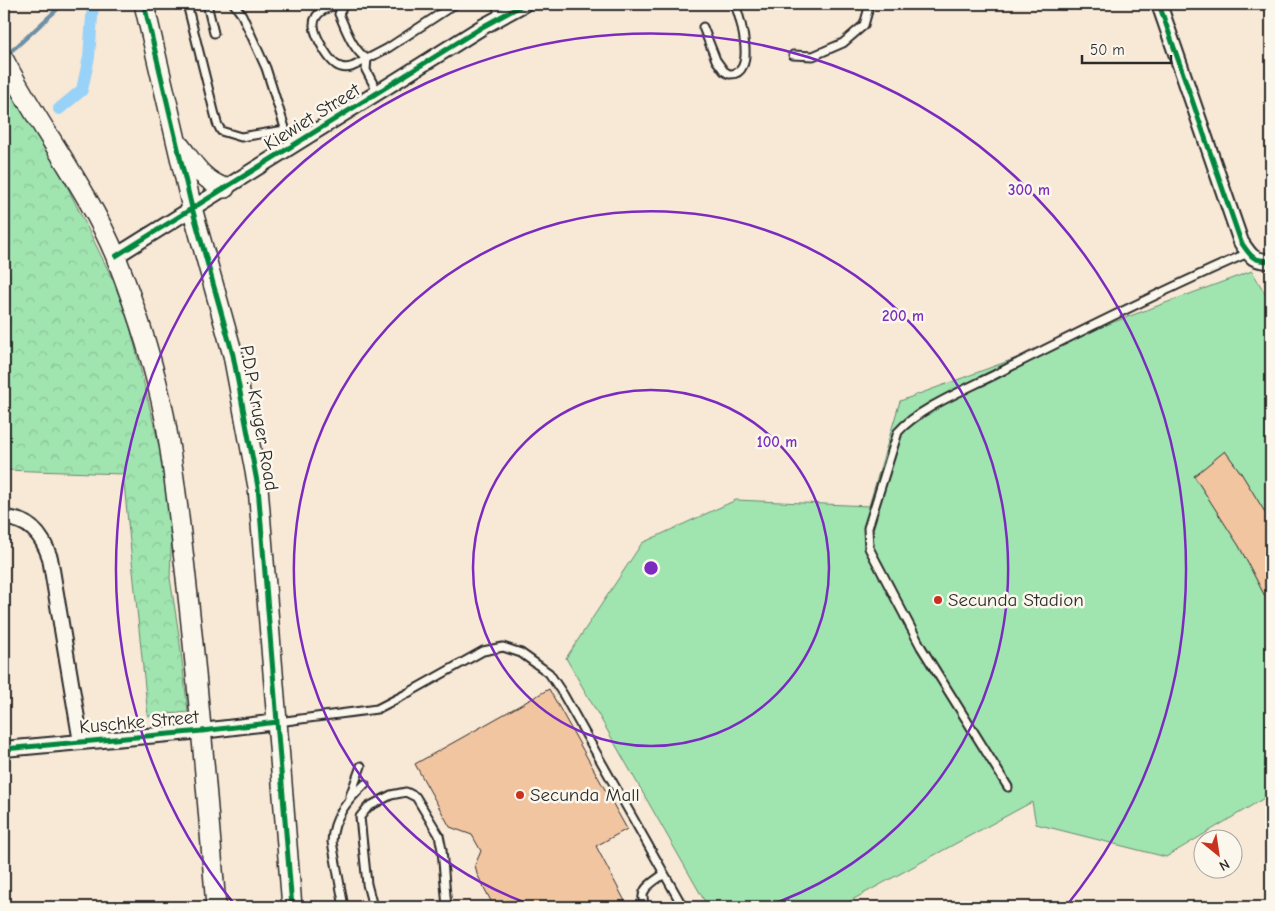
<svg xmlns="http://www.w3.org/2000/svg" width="1275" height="911" font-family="'Comic Neue',sans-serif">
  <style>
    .forest { fill: url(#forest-crowns); stroke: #66886e }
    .pitch { fill: #a0e4b0; stroke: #66886e }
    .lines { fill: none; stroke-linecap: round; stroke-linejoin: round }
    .stream { stroke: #6c8fa6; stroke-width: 4 }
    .canal { stroke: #98d2f8; stroke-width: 12 }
    .building { fill: #f2c5a1; stroke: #2b2b2b }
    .lane-casing { stroke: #2b2b2b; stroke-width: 11 }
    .street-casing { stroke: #2b2b2b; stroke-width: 18 }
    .secondary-casing { stroke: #2b2b2b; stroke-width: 22 }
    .lane { stroke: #fbf7ec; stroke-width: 7 }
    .street { stroke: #fbf7ec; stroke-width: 14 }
    .secondary { stroke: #fbf7ec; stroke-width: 19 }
    .cycleway-casing { stroke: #fbf7ec; stroke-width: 8 }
    .cycleway { stroke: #00873e; stroke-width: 5 }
    .ring { fill: none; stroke: #7b2cbf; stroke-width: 2.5 }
    .poi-dot { fill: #c8321e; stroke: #fbf7ec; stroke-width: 2 }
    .labels { text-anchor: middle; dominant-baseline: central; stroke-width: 5; stroke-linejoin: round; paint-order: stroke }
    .street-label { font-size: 19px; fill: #2b2b2b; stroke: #fbf7ec }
    .poi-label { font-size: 19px; fill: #2b2b2b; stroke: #fbf7ec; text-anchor: start }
    .centre { fill: #7b2cbf; stroke: #fbf7ec; stroke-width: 2.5 }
    .ring-label { font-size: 15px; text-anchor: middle; font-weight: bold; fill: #7b2cbf; stroke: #fbf7ec; stroke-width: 5; stroke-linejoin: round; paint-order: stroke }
  </style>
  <defs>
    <pattern id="forest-crowns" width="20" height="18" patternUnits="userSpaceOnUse" patternTransform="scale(1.25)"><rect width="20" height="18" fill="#a0e4b0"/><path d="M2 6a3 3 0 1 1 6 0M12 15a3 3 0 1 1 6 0" fill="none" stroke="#8ac498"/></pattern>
  </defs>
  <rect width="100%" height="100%" fill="#f8e8d6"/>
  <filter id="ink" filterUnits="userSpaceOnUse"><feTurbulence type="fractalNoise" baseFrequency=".02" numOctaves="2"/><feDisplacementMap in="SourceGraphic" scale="10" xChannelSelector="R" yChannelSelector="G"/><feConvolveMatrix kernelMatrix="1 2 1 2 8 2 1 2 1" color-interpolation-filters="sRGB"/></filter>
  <g filter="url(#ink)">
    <path class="forest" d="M 4,79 L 62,176 L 113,280 L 129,322 L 164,466 L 172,523 L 170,578 L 179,635 L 188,712 L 148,716 L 123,474 L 4,470 Z"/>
    <path class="pitch" d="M 1252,271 L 1271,304 L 1271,794 L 1166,857 L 1036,824 L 1032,802 L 839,907 L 708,907 L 566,658 L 642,543 L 736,500 L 869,506 L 900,401 Z"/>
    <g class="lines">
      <path class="stream" d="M 7,54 L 16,47 L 63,4"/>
      <path class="canal" d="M 59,109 L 82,90 L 89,57 L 93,4"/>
    </g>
    <path class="building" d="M 1225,451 L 1241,473 L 1271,522 L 1271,608 L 1239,546 L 1194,476 Z
      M 549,689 L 627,829 L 596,846 L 628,907 L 474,907 L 482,904 L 493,905 L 477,874 L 475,865 L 481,851 L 472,835 L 450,827 L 415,764 Z"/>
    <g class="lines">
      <defs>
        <path id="lane" d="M 187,4 L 217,123 L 221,131 L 241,137 L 285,130
          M 207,4 L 214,33
          M 234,4 L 242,15 L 266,68 L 291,147
          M 347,4 L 343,6 L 339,14 C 346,29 352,49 367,59 L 388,48 L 455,4
          M 496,4 L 500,17
          M 343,6 C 332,4 313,11 314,26 C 315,36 330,65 341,67 C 351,70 359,63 367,59
          M 703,27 L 716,60 L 724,71 L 729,74 C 758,76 740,18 735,4
          M 793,55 L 813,56 L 843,43 L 864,25 L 868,11 L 867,4
          M 367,59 L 366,70 L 378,93
          M 278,722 L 377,709 L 408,693 L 483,651 L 503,647 L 521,653 L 549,673 L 563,694 L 683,907
          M 1008,787 L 921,647 L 869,548 L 868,528 L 898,432 C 919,408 969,388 998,373 C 1081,331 1163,290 1248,253
          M 350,796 L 361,766
          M 344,907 L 332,842 C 333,817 347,801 365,784
          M 373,907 L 367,884 L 360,817 L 368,807 L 391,795 L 406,792 L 416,797 L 439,835 L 442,850 L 447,907
          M 646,907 C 636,890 652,883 664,874"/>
        <path id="street" d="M 1159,4 L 1241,242 C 1251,257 1253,261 1271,261
          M 116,256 L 484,26 L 524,4
          M 4,518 C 29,519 42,534 50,558 L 81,742
          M 4,749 L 202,731 L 277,722"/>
        <path id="secondary" d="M 144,4 L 192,208 L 233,355 L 258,487 L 292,907
          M 4,60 C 39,127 87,187 116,257 C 135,306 155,368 165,419 C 176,481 182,543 189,605 C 200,706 208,806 216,907
          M 180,146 C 194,164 202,180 225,188"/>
      </defs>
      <use href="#lane" class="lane-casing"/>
      <use href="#street" class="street-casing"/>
      <use href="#secondary" class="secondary-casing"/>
      <use href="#lane" class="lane"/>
      <use href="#street" class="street"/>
      <use href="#secondary" class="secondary"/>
      <defs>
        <path id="cycleway" d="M 144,4 L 192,208 L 233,355 L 258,487 L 292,907
          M 1159,4 L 1241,242 C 1251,257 1253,261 1271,261
          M 116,256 L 484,26 L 524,4
          M 4,749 L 202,731 L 277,722"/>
      </defs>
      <use href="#cycleway" class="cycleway-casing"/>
      <use href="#cycleway" class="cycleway"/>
    </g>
  </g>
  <g class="ring">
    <circle cx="651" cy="568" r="178"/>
    <path d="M538 907A357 357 0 1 1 764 907"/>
    <path d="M235 905A535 535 0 1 1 1067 905"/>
  </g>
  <g class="poi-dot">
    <circle cx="938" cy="600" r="5"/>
    <circle cx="520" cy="795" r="5"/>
  </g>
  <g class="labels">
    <g class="street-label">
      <text transform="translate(312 117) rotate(-32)">Kiewiet Street</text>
      <text transform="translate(259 418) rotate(80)">P.D.P. Kruger Road</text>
      <text transform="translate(139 722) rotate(-5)">Kuschke Street</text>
    </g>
    <g class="poi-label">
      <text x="948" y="600">Secunda Stadion</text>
      <text x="530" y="795">Secunda Mall</text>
    </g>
  </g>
  <circle cx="651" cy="568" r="8" class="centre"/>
  <g class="ring-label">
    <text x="1029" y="195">300 m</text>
    <text x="903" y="321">200 m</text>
    <text x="777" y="447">100 m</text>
  </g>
  <rect width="1275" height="911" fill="none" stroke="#fbf7ec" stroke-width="20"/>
  <rect x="10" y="10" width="1255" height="891" fill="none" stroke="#2b2b2b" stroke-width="2" filter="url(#ink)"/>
  <g transform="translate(1218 854) rotate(150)"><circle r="24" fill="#fbf7ec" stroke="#a8a59f"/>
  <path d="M0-4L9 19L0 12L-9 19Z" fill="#c8321e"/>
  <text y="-8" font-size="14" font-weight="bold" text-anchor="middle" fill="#2b2b2b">N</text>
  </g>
  <path d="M1082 55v8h89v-8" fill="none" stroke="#2b2b2b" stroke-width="2.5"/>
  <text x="1090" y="55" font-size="15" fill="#2b2b2b" stroke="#fbf7ec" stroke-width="4" paint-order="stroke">50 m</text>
</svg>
